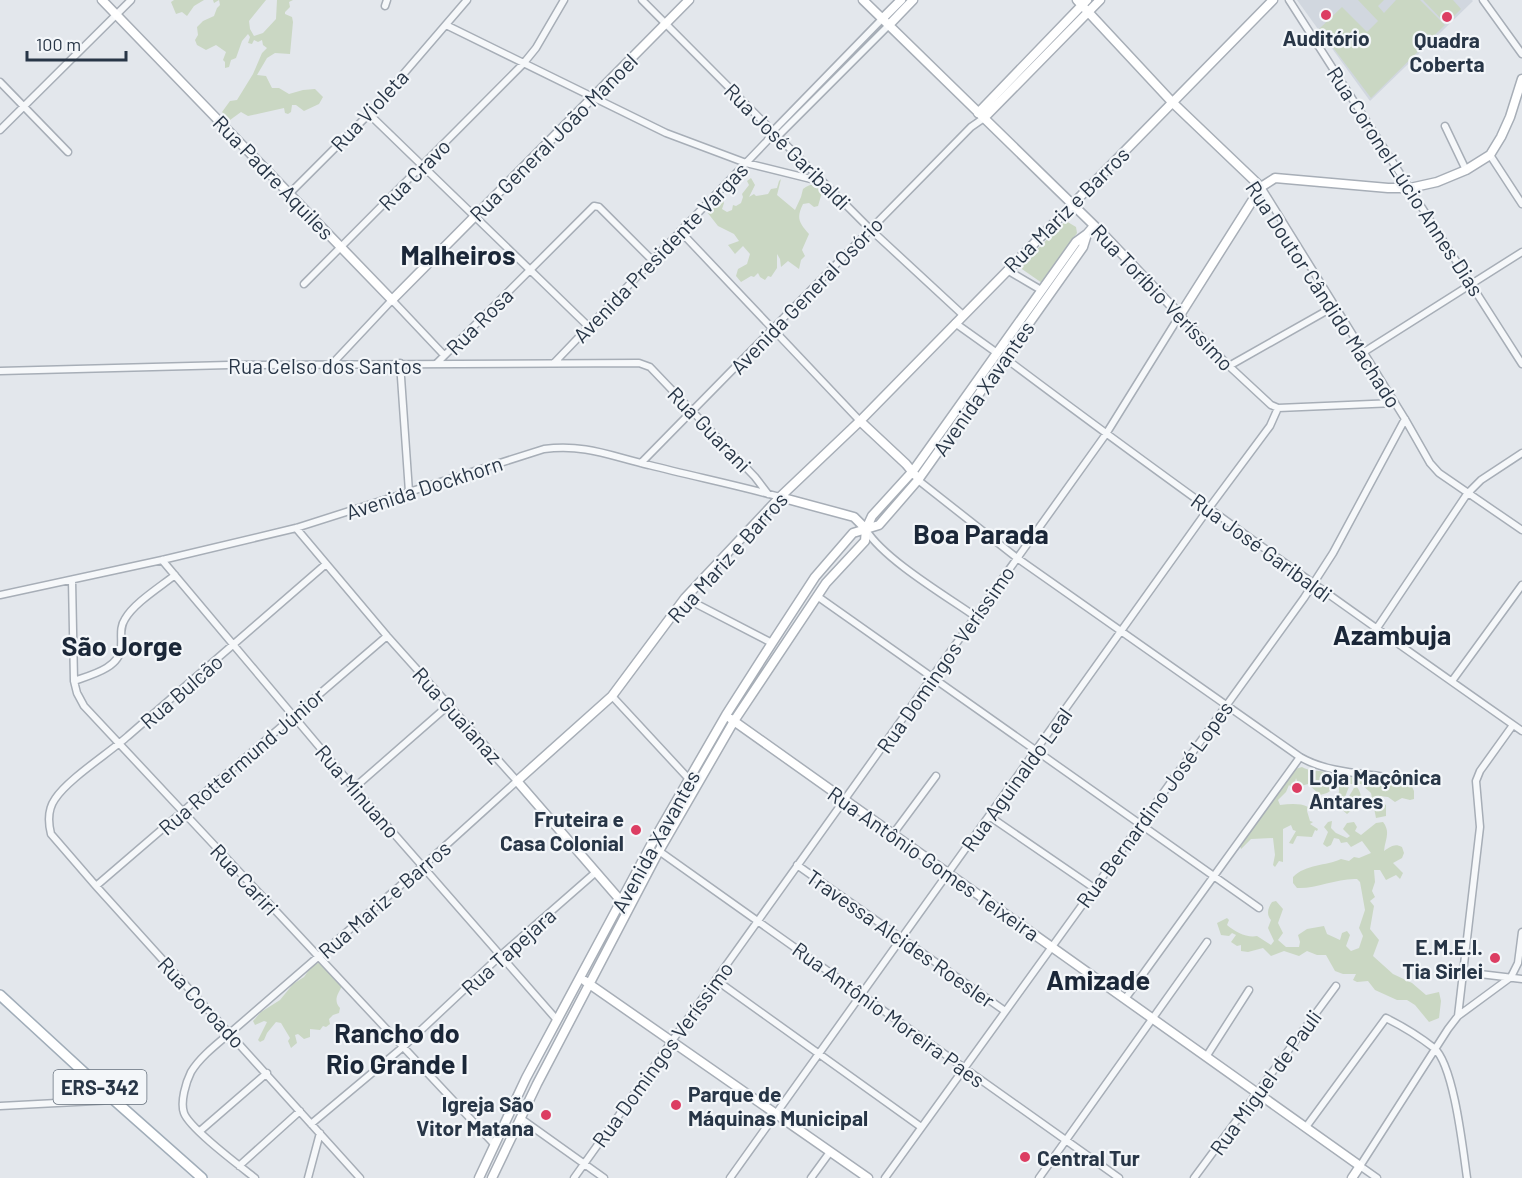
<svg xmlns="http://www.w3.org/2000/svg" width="1522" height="1178" font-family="Barlow,sans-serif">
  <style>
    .built { fill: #d1d7df }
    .green { fill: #cad7c3 }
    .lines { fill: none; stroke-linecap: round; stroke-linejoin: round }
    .street-casing { stroke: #a7aeb7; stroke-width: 9 }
    .secondary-casing { stroke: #a7aeb7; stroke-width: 11 }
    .primary-casing { stroke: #a1adb9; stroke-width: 12 }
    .street { stroke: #f6f8fa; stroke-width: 6 }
    .secondary { stroke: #fff; stroke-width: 8 }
    .primary { stroke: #fff; stroke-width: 9 }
    .poi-dot { fill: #dc3d62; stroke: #f3f6f9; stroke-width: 2 }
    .labels { text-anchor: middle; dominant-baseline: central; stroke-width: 4.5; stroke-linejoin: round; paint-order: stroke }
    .shield { fill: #f3f6f9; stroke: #65707c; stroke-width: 1.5 }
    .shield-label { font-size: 20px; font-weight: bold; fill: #283647 }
    .poi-label { font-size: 21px; font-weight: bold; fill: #283647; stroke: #f3f6f9; text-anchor: start }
    .street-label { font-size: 21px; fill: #283647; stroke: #f3f6f9 }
    .district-label { font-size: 27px; font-weight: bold; fill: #1b2738; stroke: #f3f6f9 }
  </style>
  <rect width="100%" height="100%" fill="#e3e7ec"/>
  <path class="built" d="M 1297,0 L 1472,0 L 1473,1 L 1370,101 Z"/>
  <path class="green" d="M 174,0 L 204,0 L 194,6 L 187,16 L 182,12 L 176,14 L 171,2 Z
    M 213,0 L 266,0 L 249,21 L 250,29 L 254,36 L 263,33 L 276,19 L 277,0 L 293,0 L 289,2 L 290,7 L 285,12 L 285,14 L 292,17 L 293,22 L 290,54 L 275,53 L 267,58 L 257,75 L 266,76 L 272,88 L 279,88 L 289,94 L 303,90 L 315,89 L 323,97 L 319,104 L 304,111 L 296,105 L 292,105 L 291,112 L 288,114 L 285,113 L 284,108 L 248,116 L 241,112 L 230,120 L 222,112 L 230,101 L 237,100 L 253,74 L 262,53 L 267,48 L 263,45 L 262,40 L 258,42 L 254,40 L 252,44 L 248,43 L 250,37 L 248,34 L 242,41 L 236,58 L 231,60 L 229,67 L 225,68 L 225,62 L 223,60 L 226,52 L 216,45 L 206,50 L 197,45 L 195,40 L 198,35 L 197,27 L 203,21 L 214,16 L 217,8 L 220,5 L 219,0 L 214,3 Z
    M 1358,0 L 1384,0 L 1378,6 L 1384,13 L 1396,0 L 1420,0 L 1445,25 L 1371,98 L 1319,29 L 1342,7 L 1367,32 L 1378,21 Z
    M 1423,0 L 1453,0 L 1461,9 L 1446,24 Z
    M 751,178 L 755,185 L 749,197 L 754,194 L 756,196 L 768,194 L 771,189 L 777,188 L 779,181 L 781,179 L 777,195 L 795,210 L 801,197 L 803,189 C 811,183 815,183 823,189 L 818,206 L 814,207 L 809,203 L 803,204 C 796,218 799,223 809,234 L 802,250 L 805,256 L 801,260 L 799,269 L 788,261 L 781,267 L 780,259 L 777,254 L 777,268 L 771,277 L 768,276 L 765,280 L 760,277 L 758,273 L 754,277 L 751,276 L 741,282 L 736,276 L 738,269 L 747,264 L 750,254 L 743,246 L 735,254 L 728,245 L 739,241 L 734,234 L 718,226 L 707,212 L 719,200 L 722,199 L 724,203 L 722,209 L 727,212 L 732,210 L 733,205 L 736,206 L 741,203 L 743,197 L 742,194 L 749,185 L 747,181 Z
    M 1066,221 L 1076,227 L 1077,233 L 1042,283 L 1019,267 Z
    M 1302,767 C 1310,772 1318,770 1326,772 C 1341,776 1361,776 1373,787 L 1390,780 L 1397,774 L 1406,774 L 1414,791 L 1414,799 L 1410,800 L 1402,798 L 1395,802 L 1388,797 L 1379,796 L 1380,802 L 1386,805 L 1386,816 L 1376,818 L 1371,793 L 1361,784 L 1350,784 L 1345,797 L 1348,798 L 1354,788 L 1357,787 C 1361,792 1362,799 1360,805 L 1353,806 L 1353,809 L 1347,814 C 1332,801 1340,801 1339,785 L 1327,793 L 1320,795 L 1308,784 L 1301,786 L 1298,784 L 1296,778 L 1294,786 L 1291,787 L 1289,785 L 1286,792 L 1278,800 L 1280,805 C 1290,804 1300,803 1308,807 L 1307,811 L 1310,821 L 1313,822 L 1310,824 L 1318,829 L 1317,831 L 1315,830 L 1312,837 L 1297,836 L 1293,844 L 1289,843 L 1296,831 L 1293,830 L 1291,825 L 1283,829 L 1283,862 L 1279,861 L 1275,867 L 1273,865 L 1275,855 L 1273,838 L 1251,839 L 1241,849 L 1240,846 L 1280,789 L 1294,772 L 1295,769 Z
    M 1332,821 L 1331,828 L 1336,833 L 1347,838 L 1350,836 L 1343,829 L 1347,823 L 1354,822 L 1357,827 L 1355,831 L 1361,835 L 1376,823 L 1383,822 C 1391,832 1385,840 1384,851 C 1391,847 1394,843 1402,847 L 1404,853 L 1402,858 L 1393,863 L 1403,873 L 1400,879 L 1396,875 L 1386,880 L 1380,870 L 1374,870 L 1375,882 L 1372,891 L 1375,897 L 1370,901 L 1374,906 L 1370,929 L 1379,940 L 1373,956 L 1393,974 L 1412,983 L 1426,995 L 1439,992 L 1441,1001 L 1439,1018 L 1429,1022 L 1415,1005 L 1407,1000 L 1397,1000 L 1375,990 L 1368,981 L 1357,982 L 1353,980 L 1356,974 L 1343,974 L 1335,971 L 1326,955 L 1317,955 L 1307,951 L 1299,956 L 1284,951 L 1271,956 L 1263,948 L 1248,952 L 1241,951 L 1241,945 L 1237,946 L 1231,942 L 1236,935 L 1232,933 L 1229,936 L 1221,935 L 1217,923 L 1227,918 L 1229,920 L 1227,925 C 1235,932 1247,938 1257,936 L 1271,945 L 1274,941 L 1268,928 L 1271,920 C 1266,914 1268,908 1272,902 L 1276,901 L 1283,909 L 1278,923 L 1283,933 L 1278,940 L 1286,947 L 1299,947 L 1300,942 L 1298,935 L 1307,929 L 1324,926 L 1327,934 L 1340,940 L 1342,933 L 1347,931 L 1350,935 L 1346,946 L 1351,951 L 1359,948 L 1363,936 L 1359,928 L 1365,910 L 1360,882 L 1357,879 C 1337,878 1316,889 1297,888 L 1293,883 L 1293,877 C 1306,864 1326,866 1341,859 L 1349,861 L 1354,857 L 1359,858 L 1371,853 L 1362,841 L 1351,847 L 1347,842 L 1341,843 L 1339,839 L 1334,838 L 1331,845 L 1327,847 L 1323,844 L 1328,832 L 1324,827 L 1328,822 Z
    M 319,963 L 342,986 C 338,994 333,1000 340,1008 L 339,1013 L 333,1015 L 329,1019 L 330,1024 L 326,1027 L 323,1026 L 320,1030 L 310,1029 L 310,1037 L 304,1039 L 298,1034 L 295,1035 L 297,1043 L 291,1048 L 288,1041 L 290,1038 L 281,1023 L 276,1022 L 267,1033 L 264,1040 L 260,1042 L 258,1040 L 267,1022 L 264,1021 L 255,1025 L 253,1021 L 261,1012 L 280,1000 L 293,984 L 304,977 L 313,964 Z"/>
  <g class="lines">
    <defs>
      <path id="street" d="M 642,0 L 870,229 L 963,315
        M 1289,0 L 1522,364
        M 1483,0 L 1522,54
        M 385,6 L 387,0
        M 446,25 L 666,133 L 746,163 L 823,182
        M 0,82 L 68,152
        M 369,114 L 589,327
        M 1445,126 L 1466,170
        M 0,130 L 131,0
        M 776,138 L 889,25
        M 1490,155 L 1522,204
        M 1261,187 L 1405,419 L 1430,463 L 1439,473 L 1522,530
        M 290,193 L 369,114 L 467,0
        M 680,231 L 860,421
        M 1007,270 L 1041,290
        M 304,284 L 523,64 L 536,48 L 564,0
        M 955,323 L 997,353
        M 1364,352 L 1522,252
        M 1005,358 C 1175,486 1348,609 1522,731
        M 400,363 L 409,492
        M 554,363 L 767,141 L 773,131 L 882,19
        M 436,364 L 594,206 L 599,207 L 652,260
        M 331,365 L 392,300 L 444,355
        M 1229,366 L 1335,306
        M 0,371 L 229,365 L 639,363 L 650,367 L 755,477 L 768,494
        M 641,463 L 971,127 L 984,118
        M 918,480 L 1017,558 L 1300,757 C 1326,772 1358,773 1387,777
        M 866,530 C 885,560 946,596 976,617
        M 162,560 L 354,788 L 557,1020
        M 326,564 C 260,622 194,679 128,736 C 109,753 68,779 55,799 C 48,809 48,822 51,834 L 96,886 L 360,1178
        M 72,580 L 74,681 L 77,693 L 84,706 L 494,1144
        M 0,595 L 162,560 L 296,528 L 544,449 C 586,444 610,456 649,465 C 692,476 736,485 780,497
        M 817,596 L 1259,908
        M 685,598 L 772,643
        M 1377,628 L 1467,494 L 1481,480 L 1522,453
        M 74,681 C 91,675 120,668 121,647 C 122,637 119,628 125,619 C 134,603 160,587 175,575
        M 1452,681 L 1522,585
        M 612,696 L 688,778
        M 354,788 L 450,704
        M 989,816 L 1094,888
        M 893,834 L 936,776
        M 659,851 L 1119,1178
        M 797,865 L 1005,1011
        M 96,886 L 387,636
        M 1463,972 L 1522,979
        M 716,980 L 921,1127
        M 1125,999 L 1300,757
        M 1458,1016 L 1480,827 L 1476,781 L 1480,771 L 1513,725
        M 1206,1057 L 1249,990
        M 0,1106 L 114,1100
        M 520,1118 L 604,1178
        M 311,1124 L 403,1047 L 500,956 L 596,872
        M 1306,1127 L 1386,1018 C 1402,1026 1420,1037 1434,1048 C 1454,1065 1463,1150 1467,1178
        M 200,1131 L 267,1073
        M 239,1166 L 300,1111
        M 255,1178 C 240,1166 190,1129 184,1113 C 180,1102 186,1082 191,1072 C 200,1057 217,1044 230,1033 L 423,866 L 517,781 L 387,636 L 296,528
        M 308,1178 L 320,1133
        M 574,1178 L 1106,434 L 1180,315 L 1229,366 L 1271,405 L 1278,408 L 1395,403
        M 730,1178 L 1209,508 L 1270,426 L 1278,408
        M 811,1178 L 830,1152
        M 885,1178 L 1304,598 L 1333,553 L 1405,419
        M 1039,1178 L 1207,942
        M 1194,1178 L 1336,986
        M 1377,1178 L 1360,1166 L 1448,1029 L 1458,1016 L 1511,977 L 1518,963 L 1522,932"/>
      <path id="secondary" d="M 102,0 L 392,300 L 689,0
        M 863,0 L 1106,237 L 1180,315 L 1261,187 L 1275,178 L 1388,188 L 1410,188 L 1437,182 L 1466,170 L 1490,155 L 1501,137 L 1510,117 L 1522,79
        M 1077,0 L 1172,102 L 1261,187
        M 882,19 L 901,0
        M 889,25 L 913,0
        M 978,113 L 1087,0
        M 984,118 L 1100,0
        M 860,421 L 906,464 L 915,475
        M 780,497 L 854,517 L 866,529
        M 731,719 L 1360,1166 L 1352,1178
        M 621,901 L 517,781 L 612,696 L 685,598 L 780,497 L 860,421 L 1273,0
        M 585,981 L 868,1178
        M 479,1178 L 526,1078 L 651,845 L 726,715 L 772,643 L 815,577 L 853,533 L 879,525 L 918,480 L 1083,247 L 1087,234
        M 492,1178 L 537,1084 L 659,851 L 734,721 L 826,583 L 865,541 L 866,529 L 872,516 L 913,471 L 1076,242 L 1087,234 L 1094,226"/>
      <path id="primary" d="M 0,995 L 114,1100 L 202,1178"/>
    </defs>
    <use href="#street" class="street-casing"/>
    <use href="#secondary" class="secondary-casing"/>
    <use href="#primary" class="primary-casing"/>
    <use href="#street" class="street"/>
    <use href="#secondary" class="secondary"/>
    <use href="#primary" class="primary"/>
  </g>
  <g class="poi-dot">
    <circle cx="1326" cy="15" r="6"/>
    <circle cx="1447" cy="17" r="6"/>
    <circle cx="1297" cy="788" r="6"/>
    <circle cx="636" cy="830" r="6"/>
    <circle cx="1495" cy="958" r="6"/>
    <circle cx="676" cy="1105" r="6"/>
    <circle cx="546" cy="1115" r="6"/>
    <circle cx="1025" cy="1157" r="6"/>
  </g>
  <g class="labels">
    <rect class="shield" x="53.5" y="1070" width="93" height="34" rx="4.5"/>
    <g class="shield-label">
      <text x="100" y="1087">ERS-342</text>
    </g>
    <g class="poi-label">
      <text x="1326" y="37" text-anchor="middle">Auditório</text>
      <text x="1447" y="39" text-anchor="middle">Quadra<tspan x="1447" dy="24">Coberta</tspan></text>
      <text x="1309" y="776">Loja Maçônica<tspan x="1309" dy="24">Antares</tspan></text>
      <text x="624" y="818" text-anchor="end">Fruteira e<tspan x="624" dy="24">Casa Colonial</tspan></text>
      <text x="1483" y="946" text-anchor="end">E.M.E.I.<tspan x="1483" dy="24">Tia Sirlei</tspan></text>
      <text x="688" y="1093">Parque de<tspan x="688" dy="24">Máquinas Municipal</tspan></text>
      <text x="534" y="1103" text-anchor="end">Igreja São<tspan x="534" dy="24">Vitor Matana</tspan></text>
      <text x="1037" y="1157">Central Tur</text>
    </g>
    <g class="street-label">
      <text transform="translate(369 110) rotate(-47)">Rua Violeta</text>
      <text transform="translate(553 137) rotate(-45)">Rua General João Manoel</text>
      <text transform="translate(788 146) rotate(45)">Rua José Garibaldi</text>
      <text transform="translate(414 174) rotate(-45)">Rua Cravo</text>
      <text transform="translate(274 177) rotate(46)">Rua Padre Aquiles</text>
      <text transform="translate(1406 181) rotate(57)">Rua Coronel Lúcio Annes Dias</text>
      <text transform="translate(1066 209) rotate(-45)">Rua Mariz e Barros</text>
      <text transform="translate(660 252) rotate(-46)">Avenida Presidente Vargas</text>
      <text transform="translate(1324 294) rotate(57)">Rua Doutor Cândido Machado</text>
      <text transform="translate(806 295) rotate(-46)">Avenida General Osório</text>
      <text transform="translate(1163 297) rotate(46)">Rua Toríbio Veríssimo</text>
      <text transform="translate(479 321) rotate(-45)">Rua Rosa</text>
      <text x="325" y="365">Rua Celso dos Santos</text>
      <text transform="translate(983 388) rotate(-55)">Avenida Xavantes</text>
      <text transform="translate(710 429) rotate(46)">Rua Guarani</text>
      <text transform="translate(424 487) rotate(-18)">Avenida Dockhorn</text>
      <text transform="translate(1262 547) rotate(36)">Rua José Garibaldi</text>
      <text transform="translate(727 557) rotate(-48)">Rua Mariz e Barros</text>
      <text transform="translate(945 659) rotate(-55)">Rua Domingos Veríssimo</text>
      <text transform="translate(181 691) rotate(-41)">Rua Bulcão</text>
      <text transform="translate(458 715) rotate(48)">Rua Guaianaz</text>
      <text transform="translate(241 761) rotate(-41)">Rua Rottermund Júnior</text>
      <text transform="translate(1016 779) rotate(-54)">Rua Aguinaldo Leal</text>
      <text transform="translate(358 791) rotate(49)">Rua Minuano</text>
      <text transform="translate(1154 804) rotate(-54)">Rua Bernardino José Lopes</text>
      <text transform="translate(655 841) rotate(-61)">Avenida Xavantes</text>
      <text transform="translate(934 863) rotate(35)">Rua Antônio Gomes Teixeira</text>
      <text transform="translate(245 879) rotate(47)">Rua Cariri</text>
      <text transform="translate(384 899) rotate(-41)">Rua Mariz e Barros</text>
      <text transform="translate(901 938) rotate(35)">Travessa Alcides Roesler</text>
      <text transform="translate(508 951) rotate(-42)">Rua Tapejara</text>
      <text transform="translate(202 1002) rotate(47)">Rua Coroado</text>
      <text transform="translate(889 1014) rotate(36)">Rua Antônio Moreira Paes</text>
      <text transform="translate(662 1054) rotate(-54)">Rua Domingos Veríssimo</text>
      <text transform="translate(1265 1082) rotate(-54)">Rua Miguel de Pauli</text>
    </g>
    <g class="district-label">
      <text x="458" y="254">Malheiros</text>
      <text x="981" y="533">Boa Parada</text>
      <text x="1392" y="634">Azambuja</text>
      <text x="122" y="645">São Jorge</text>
      <text x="1098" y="979">Amizade</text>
      <text x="397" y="1032">Rancho do<tspan x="397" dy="31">Rio Grande I</tspan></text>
    </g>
  </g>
  <path d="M27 51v9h99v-9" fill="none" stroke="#283647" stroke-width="3"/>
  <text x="36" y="51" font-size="18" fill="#283647" stroke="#f3f6f9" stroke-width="4.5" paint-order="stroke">100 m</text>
</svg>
